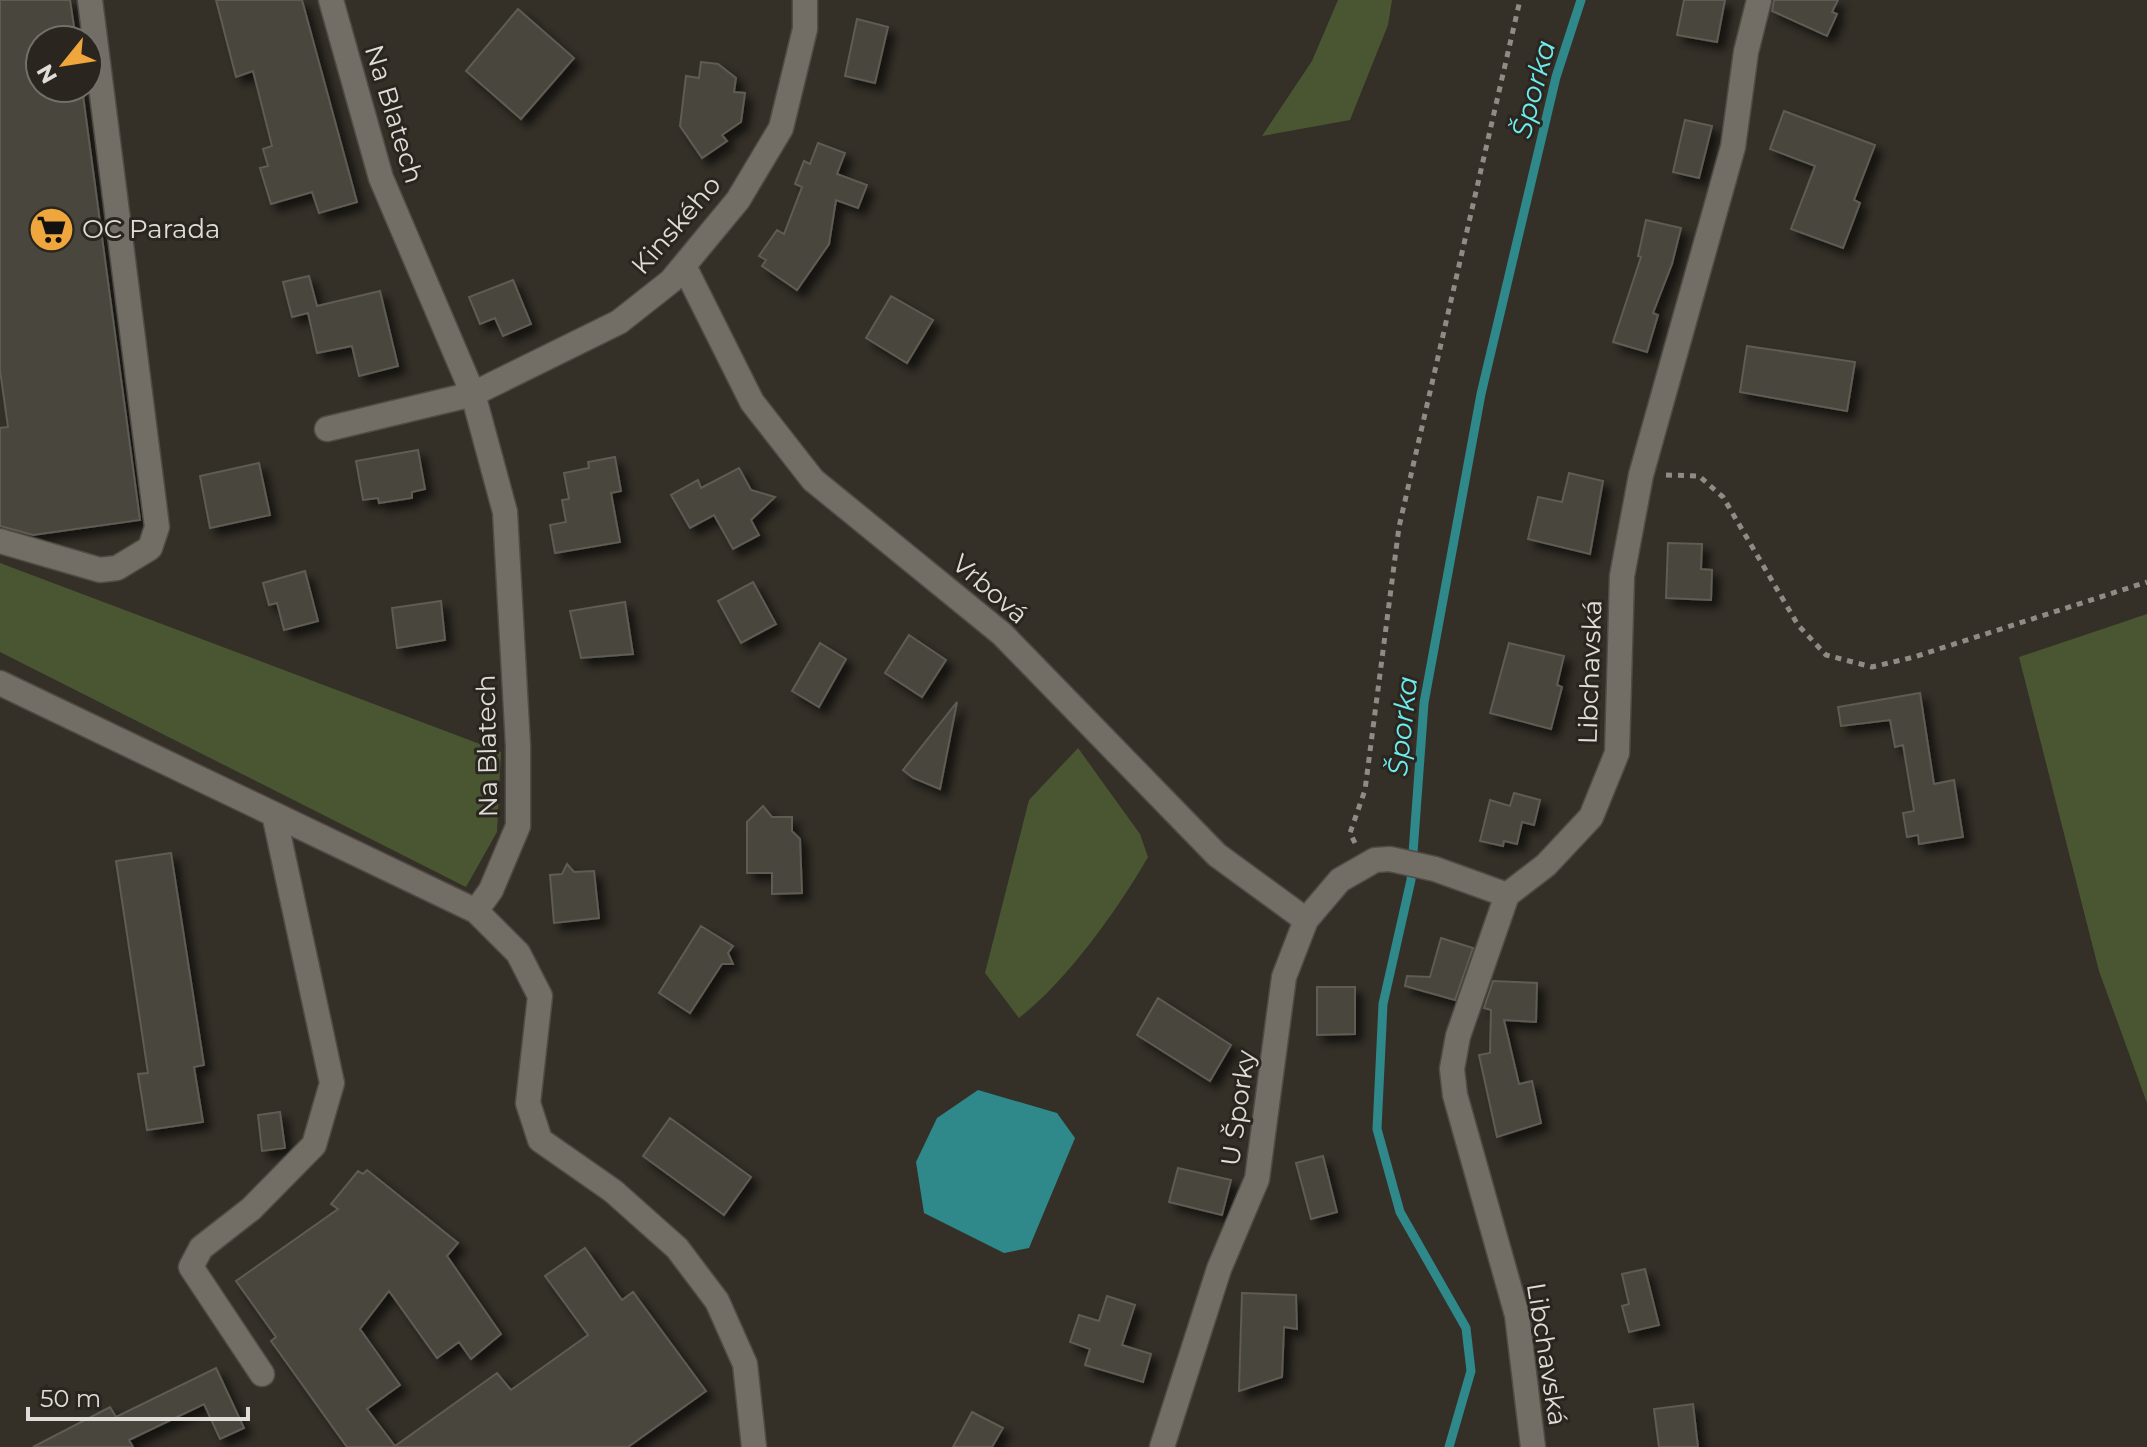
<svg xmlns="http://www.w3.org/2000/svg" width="2147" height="1447" font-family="Montserrat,sans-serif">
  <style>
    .green { fill: #4a5532 }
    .water { fill: #2f8889 }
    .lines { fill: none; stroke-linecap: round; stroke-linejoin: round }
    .stream { stroke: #2f8889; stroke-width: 9 }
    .building { fill: #4a463d; stroke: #5f5b52; stroke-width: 2; filter: url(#shadow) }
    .minor-casing { stroke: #4f4b45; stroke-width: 27 }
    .path { stroke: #8f8c86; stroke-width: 5; stroke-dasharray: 6 6; stroke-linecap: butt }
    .minor { stroke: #726e65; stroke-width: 24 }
    .labels { text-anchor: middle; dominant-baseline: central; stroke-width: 6; stroke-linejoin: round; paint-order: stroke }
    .street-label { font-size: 26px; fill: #e0ddd8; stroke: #2a261f }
    .poi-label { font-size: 26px; fill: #e0ddd8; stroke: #2a261f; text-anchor: start }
    .water-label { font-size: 28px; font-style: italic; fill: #6decee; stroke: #2a261f }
  </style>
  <defs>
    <filter id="shadow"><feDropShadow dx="7" dy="7" stdDeviation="4" flood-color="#0009"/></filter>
  </defs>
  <rect width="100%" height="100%" fill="#343028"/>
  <path class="green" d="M 1338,0 L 1392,0 L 1388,25 L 1350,120 L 1262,136 L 1312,61 Z
    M 0,563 L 501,752 L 497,832 L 466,887 L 0,652 Z
    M 2147,614 L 2147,1103 L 2099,971 L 2019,657 Z
    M 1078,748 L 1140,834 L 1148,857 C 1119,908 1066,982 1019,1018 L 985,973 L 1029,800 Z"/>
  <path class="water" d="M 978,1090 L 1057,1113 L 1075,1138 L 1029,1248 L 1004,1253 L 924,1213 L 916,1162 L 937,1118 Z"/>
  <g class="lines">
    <path class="stream" d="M 1449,1447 L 1471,1371 L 1466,1328 L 1400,1212 L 1377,1129 L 1383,1004 L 1411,880 L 1424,703 L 1481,394 L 1556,77 L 1581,0"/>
  </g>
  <path class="building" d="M 0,0 L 70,0 L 76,40 L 40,40 L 40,88 L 82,88 L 140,520 L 33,535 L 0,526 L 0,428 L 8,427 L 0,370 Z
    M 216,0 L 302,0 L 357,202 L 319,213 L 312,192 L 271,204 L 260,168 L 268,166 L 263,149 L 272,146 L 253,71 L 236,77 Z
    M 1684,0 L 1725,0 L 1717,42 L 1677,35 Z
    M 1774,0 L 1838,0 L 1832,12 L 1837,14 L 1827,36 L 1772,11 Z
    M 518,9 L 574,58 L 521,119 L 466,71 Z
    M 857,19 L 888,27 L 875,83 L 845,76 Z
    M 701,62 L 718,64 L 736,78 L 734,92 L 745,93 L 741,122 L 722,135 L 727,141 L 702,158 L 680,126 L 686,76 L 699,78 Z
    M 1784,111 L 1875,145 L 1854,200 L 1860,203 L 1843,248 L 1791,229 L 1815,166 L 1770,149 Z
    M 1685,120 L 1712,126 L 1699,178 L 1673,172 Z
    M 818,143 L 845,153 L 837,174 L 867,185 L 858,208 L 836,200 L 829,244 L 797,290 L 762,266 L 766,260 L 759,256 L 777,230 L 784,234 L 802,187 L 795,184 L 804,161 L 810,164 Z
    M 1646,220 L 1681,228 L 1672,264 L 1653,313 L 1658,315 L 1647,352 L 1613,342 L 1641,257 L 1638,256 Z
    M 309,276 L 317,306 L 380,291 L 398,366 L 359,376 L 352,346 L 317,353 L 308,313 L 292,317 L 283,282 Z
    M 513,280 L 531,324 L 503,336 L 495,318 L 480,324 L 469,297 Z
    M 891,296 L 933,320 L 907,363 L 866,338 Z
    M 1747,346 L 1855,362 L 1847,411 L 1740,392 Z
    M 418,450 L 425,489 L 412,492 L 412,498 L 379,503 L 378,498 L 363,500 L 356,461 Z
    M 615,457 L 621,491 L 611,493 L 620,542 L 555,553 L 550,525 L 566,522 L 562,500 L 569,499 L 564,473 L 589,468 L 588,462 Z
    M 259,463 L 270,515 L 210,528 L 200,476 Z
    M 739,468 L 751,490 L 775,497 L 751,520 L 759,535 L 733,549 L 714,515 L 690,528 L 671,495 L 698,480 L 701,488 Z
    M 1569,473 L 1603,481 L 1590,554 L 1528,539 L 1538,497 L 1562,502 Z
    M 1668,543 L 1702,544 L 1701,569 L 1712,570 L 1711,600 L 1666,598 Z
    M 305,571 L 318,621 L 284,630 L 277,603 L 269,605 L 263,583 Z
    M 753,582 L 776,624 L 741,643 L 718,601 Z
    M 441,601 L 445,640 L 397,648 L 392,608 Z
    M 625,602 L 633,654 L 581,658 L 570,611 Z
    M 909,635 L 946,660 L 922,697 L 885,673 Z
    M 820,643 L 846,659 L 819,707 L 792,691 Z
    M 1509,643 L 1564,656 L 1557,685 L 1562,687 L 1551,729 L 1490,713 Z
    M 1920,693 L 1934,784 L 1954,780 L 1963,837 L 1919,844 L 1918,835 L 1907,837 L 1903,813 L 1914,811 L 1903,745 L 1895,747 L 1890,720 L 1841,726 L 1838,707 Z
    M 957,702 L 940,789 L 913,778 L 903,770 Z
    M 1514,793 L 1540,800 L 1534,825 L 1522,822 L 1517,844 L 1504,841 L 1503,846 L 1480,841 L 1490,800 L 1510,806 Z
    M 763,806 L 772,817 L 792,817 L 792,831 L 800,839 L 802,893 L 772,894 L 772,873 L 747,873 L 747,822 Z
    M 171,853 L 204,1065 L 194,1067 L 203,1122 L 147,1130 L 138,1074 L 148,1073 L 116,861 Z
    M 567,864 L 574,872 L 594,871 L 599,918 L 554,923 L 550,875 L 562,874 Z
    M 701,926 L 733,946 L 728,953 L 733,964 L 722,964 L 690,1013 L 659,993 Z
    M 1441,938 L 1473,948 L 1455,1000 L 1405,986 L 1407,976 L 1430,977 Z
    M 1493,981 L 1537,983 L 1536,1022 L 1504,1020 L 1519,1084 L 1532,1081 L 1541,1123 L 1497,1137 L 1479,1055 L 1490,1053 L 1491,1010 L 1484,1008 Z
    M 1317,987 L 1355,987 L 1355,1034 L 1317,1035 Z
    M 1158,998 L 1231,1045 L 1210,1081 L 1137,1035 Z
    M 280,1112 L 285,1148 L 262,1151 L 258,1115 Z
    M 670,1118 L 751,1177 L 724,1215 L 643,1156 Z
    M 1323,1156 L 1337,1212 L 1311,1219 L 1296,1163 Z
    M 1178,1168 L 1231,1180 L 1222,1215 L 1169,1202 Z
    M 367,1170 L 458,1243 L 447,1256 L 501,1334 L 471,1359 L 459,1342 L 437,1358 L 389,1291 L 360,1329 L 400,1385 L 367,1409 L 395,1446 L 497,1373 L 511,1390 L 588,1335 L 545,1276 L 585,1248 L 622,1300 L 633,1292 L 706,1391 L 628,1447 L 347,1447 L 271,1341 L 276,1337 L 236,1281 L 338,1209 L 331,1204 L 358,1171 L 363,1174 Z
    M 1645,1269 L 1659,1325 L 1629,1332 L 1622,1306 L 1629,1304 L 1622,1274 Z
    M 1242,1293 L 1296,1295 L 1297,1329 L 1284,1327 L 1282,1377 L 1239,1391 Z
    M 1107,1296 L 1135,1305 L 1122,1345 L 1151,1354 L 1143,1382 L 1085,1365 L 1090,1349 L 1070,1342 L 1079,1315 L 1099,1321 Z
    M 216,1368 L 244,1428 L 220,1439 L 204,1404 L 129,1440 L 133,1447 L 33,1447 L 110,1407 L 116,1417 Z
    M 1693,1404 L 1698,1447 L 1659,1447 L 1654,1409 Z
    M 972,1412 L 1003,1428 L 992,1447 L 953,1447 Z"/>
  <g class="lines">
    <defs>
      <path id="minor" d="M 331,0 L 381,178 L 473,394 L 505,512 L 518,746 L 518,826 L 491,890 L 476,911 L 518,953 L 540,996 L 528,1103 L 540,1140 L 613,1191 L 677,1248 L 717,1301 L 745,1364 L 754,1447
        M 684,266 L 752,402 L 813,480 L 1002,634 L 1217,855 L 1306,920
        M 327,429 L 473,394 L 619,322 L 671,281 L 738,200 L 781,128 L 805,29 L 805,0
        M 0,541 L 100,570 L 117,568 L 150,548 L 157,527 L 90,0
        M 0,683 L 476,911
        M 262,1374 L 191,1267 L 201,1248 L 251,1209 L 314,1145 L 332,1083 L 274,814
        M 1162,1447 L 1219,1269 L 1257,1179 L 1284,977 L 1306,920 L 1340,880 L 1375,860 L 1390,859 L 1435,869 L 1507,895
        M 1533,1447 L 1517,1315 L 1455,1095 L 1452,1069 L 1458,1036 L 1507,895 L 1546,865 L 1591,817 L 1617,753 L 1622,576 L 1641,475 L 1733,147 L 1746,52 L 1759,0"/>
    </defs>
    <use href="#minor" class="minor-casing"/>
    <path class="path" d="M 1666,475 L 1699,476 L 1723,497 L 1798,625 L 1826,655 L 1872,667 L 1914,657 L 2147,582
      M 1355,843 L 1350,833 L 1365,790 L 1399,527 L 1520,0"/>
    <use href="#minor" class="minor"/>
  </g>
  <defs>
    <symbol id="supermarket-disc" viewBox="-11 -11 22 22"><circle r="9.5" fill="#efa73d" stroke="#2a261f"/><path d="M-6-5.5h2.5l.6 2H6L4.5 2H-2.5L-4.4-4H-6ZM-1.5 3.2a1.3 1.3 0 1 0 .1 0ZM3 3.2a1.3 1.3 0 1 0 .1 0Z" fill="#111"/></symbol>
  </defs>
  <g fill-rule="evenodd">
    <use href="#supermarket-disc" x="26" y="204" width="51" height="51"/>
  </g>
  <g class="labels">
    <g class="street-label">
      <text transform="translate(394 114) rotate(73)">Na Blatech</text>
      <text transform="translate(676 225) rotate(-49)">Kinského</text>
      <text transform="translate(990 589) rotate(41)">Vrbová</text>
      <text transform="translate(1590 672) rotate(-88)">Libchavská</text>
      <text transform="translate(487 746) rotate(-91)">Na Blatech</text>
      <text transform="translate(1238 1108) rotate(-82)">U Šporky</text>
      <text transform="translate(1547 1354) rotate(81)">Libchavská</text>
    </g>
    <g class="poi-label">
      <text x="82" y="229">OC Parada</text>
    </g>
    <g class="water-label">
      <text transform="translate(1533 89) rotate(-75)">Šporka</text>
      <text transform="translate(1402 726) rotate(-84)">Šporka</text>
    </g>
  </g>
  <g transform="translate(64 64) rotate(240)"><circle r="38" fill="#2a261f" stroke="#736f69" stroke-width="2"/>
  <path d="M0-6L14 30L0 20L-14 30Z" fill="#efa73d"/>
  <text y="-12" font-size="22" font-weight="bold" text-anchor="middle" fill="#e0ddd8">N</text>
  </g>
  <path d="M28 1407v12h220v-12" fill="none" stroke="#e0ddd8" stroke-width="4"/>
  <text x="40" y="1407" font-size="24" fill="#e0ddd8" stroke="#2a261f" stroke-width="6" paint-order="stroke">50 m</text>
</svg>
